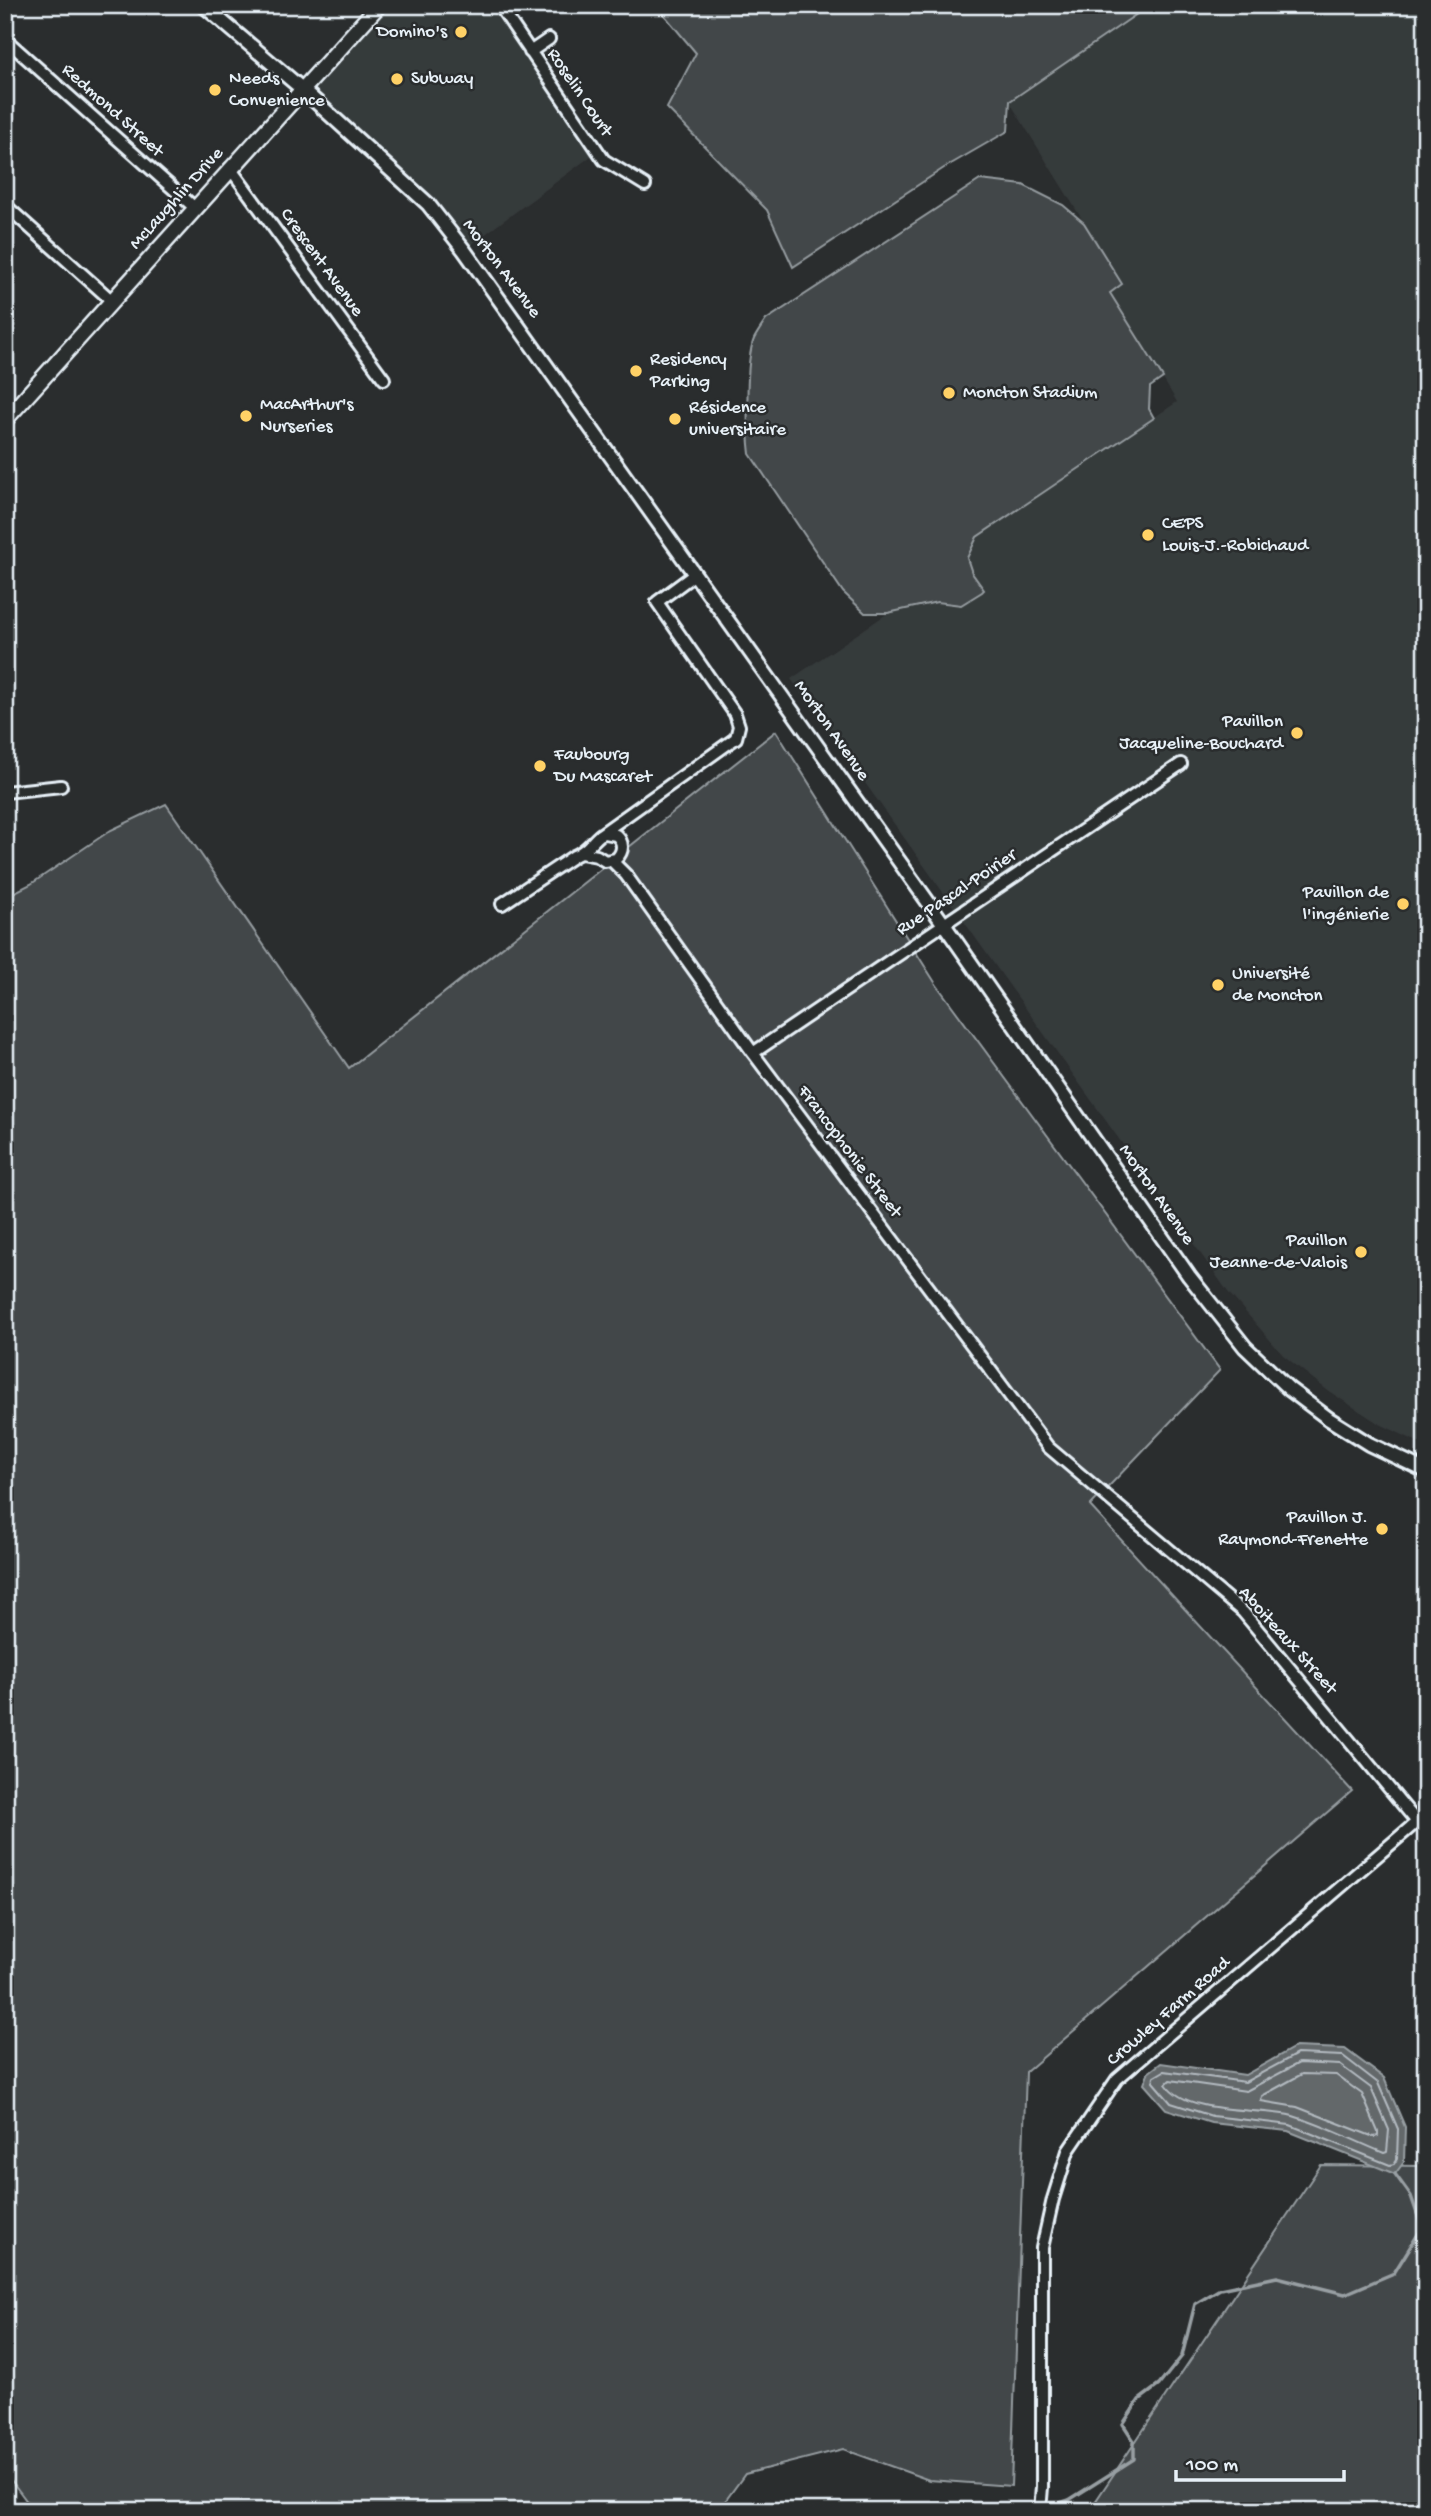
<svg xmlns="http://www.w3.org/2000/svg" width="1431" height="2516" font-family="'Gochi Hand',sans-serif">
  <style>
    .built { fill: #363a3b }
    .green { fill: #424648; stroke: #959ca0; stroke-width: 2 }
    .water { fill: #63686b; stroke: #989fa3; stroke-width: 2 }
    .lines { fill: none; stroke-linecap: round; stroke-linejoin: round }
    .shore { stroke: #b3bac0; stroke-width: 2 }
    .stream { stroke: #989fa3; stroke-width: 3.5 }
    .minor-casing { stroke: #e8f1f8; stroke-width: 16 }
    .tertiary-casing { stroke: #e8f1f8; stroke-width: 18 }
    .secondary-casing { stroke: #e8f1f8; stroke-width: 19 }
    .minor { stroke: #2a2d2e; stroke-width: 10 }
    .tertiary { stroke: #2a2d2e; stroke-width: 12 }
    .secondary { stroke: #2a2d2e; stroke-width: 14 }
    .poi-dot { fill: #ffd166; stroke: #2a2d2e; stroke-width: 2.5 }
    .labels { text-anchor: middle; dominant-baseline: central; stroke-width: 5; stroke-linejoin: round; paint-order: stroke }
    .poi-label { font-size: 19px; fill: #e8f1f8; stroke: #2a2d2e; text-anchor: start }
    .street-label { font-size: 19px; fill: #e8f1f8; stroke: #2a2d2e }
  </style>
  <rect width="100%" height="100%" fill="#2a2d2e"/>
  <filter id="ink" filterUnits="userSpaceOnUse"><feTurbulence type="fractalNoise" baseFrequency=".0143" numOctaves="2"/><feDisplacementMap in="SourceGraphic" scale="14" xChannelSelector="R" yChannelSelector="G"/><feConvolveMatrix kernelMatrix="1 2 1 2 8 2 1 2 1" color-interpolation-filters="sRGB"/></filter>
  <g filter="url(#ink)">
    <path class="built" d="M 379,5 L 499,5 L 598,151 L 464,250 L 428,204 L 302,89 Z
      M 1150,5 L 1426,5 L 1426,1446 L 1378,1423 L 1327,1390 L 1283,1355 L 1228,1292 L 791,679 L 888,613 L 927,603 L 961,605 L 983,590 L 972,573 L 967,558 L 977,537 L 1177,402 L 1110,292 L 1122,284 L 1009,101 Z"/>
    <path class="green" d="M 656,5 L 1150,5 L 1010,101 L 1008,131 L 944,168 L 793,267 L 767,210 L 667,108 L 696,53 Z
      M 980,180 L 1023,185 L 1063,205 L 1084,223 L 1122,284 L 1110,293 L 1163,378 L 1150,387 L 1149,409 L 1154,418 L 977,537 L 967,558 L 972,573 L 984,590 L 982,592 L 961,605 L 937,602 L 888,613 L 865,613 L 843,592 L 750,454 C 747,430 745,361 754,339 C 757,333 762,326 766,320 Z
      M 776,731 L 936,984 L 1220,1370 L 1090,1506 L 1352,1791 L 1026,2072 L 1011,2486 L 929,2480 L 843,2449 L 745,2474 L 718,2511 L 34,2511 L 5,2472 L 5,897 L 31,884 L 111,830 L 166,804 L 349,1068 Z
      M 1321,2165 L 1426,2166 L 1426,2511 L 1089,2511 Z"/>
    <path class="water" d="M 1295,2047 L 1345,2049 L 1384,2078 L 1405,2127 L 1404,2162 L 1395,2174 L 1288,2131 L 1211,2123 L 1166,2109 L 1144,2084 L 1148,2073 L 1161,2063 L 1245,2075 Z"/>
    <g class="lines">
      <path class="shore" d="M 1297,2054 L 1343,2056 L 1378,2083 L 1398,2129 L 1397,2159 L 1394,2164 L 1390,2165 L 1290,2125 L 1212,2116 L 1171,2103 L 1153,2082 L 1154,2077 L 1164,2071 L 1245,2082 Z
        M 1299,2063 L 1340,2065 L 1371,2088 L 1389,2130 L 1387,2152 L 1384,2153 C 1354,2141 1324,2125 1293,2116 C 1259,2107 1188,2116 1166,2084 L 1170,2080 L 1246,2091 Z
        M 1302,2074 L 1336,2075 L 1362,2094 L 1378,2132 L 1378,2136 L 1374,2137 L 1297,2107 L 1261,2101 L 1262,2096 Z"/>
      <path class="stream" d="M 1395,2174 L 1411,2196 L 1422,2228
        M 1042,2509 L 1069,2500 L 1134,2459 L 1134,2441 L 1123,2424 L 1139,2400 L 1159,2385 L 1182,2356 L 1195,2304 L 1220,2289 L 1277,2277 L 1345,2294 L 1394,2273 L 1422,2228"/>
      <defs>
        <path id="minor" d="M 499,5 L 604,160 L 645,185
          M 5,39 L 196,209
          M 530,52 L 549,39
          M 230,168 L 384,379
          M 5,205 L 111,300
          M 5,792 L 61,786
          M 581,853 L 597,856 L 605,861 L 616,859 C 624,851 624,842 616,835 L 605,833
          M 612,861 L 626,875 L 753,1053 L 1048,1447 L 1243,1612 L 1417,1822
          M 502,904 L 574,856 C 587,851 591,842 601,834 L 736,738 L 739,726 L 735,714 L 657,602 L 695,574
          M 753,1053 L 1181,764
          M 1040,2511 L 1042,2487 L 1042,2248 L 1053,2199 L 1068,2151 L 1117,2079 L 1426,1814"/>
        <path id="tertiary" d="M 203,5 L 302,89 L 428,204 L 464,250 L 943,923 L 1189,1276 L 1245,1347 L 1289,1389 L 1329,1419 L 1369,1444 L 1426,1471"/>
        <path id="secondary" d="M 5,420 C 130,282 253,143 379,5"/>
      </defs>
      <use href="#minor" class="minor-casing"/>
      <use href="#tertiary" class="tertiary-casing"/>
      <use href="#secondary" class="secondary-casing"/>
      <use href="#minor" class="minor"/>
      <use href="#tertiary" class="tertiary"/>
      <use href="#secondary" class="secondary"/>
    </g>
  </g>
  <g class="poi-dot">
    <circle cx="461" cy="32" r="7"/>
    <circle cx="397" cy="79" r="7"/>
    <circle cx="215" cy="90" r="7"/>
    <circle cx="636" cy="371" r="7"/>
    <circle cx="949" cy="393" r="7"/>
    <circle cx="246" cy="416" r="7"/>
    <circle cx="675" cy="419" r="7"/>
    <circle cx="1148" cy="535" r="7"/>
    <circle cx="1297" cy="733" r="7"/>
    <circle cx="540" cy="766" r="7"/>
    <circle cx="1403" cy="904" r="7"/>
    <circle cx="1218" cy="985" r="7"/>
    <circle cx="1361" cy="1252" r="7"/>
    <circle cx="1382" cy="1529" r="7"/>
  </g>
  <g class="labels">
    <g class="poi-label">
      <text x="447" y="32" text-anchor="end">Domino's</text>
      <text x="229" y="79">Needs<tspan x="229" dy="22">Convenience</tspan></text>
      <text x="411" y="79">Subway</text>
      <text x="650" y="360">Residency<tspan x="650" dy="22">Parking</tspan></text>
      <text x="963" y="393">Moncton Stadium</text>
      <text x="260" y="405">MacArthur's<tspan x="260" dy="22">Nurseries</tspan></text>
      <text x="689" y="408">Résidence<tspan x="689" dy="22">universitaire</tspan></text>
      <text x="1162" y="524">CEPS<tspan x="1162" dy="22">Louis-J.-Robichaud</tspan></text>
      <text x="1283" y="722" text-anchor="end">Pavillon<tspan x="1283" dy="22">Jacqueline-Bouchard</tspan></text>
      <text x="554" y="755">Faubourg<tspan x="554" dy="22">Du Mascaret</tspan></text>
      <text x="1389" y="893" text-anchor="end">Pavillon de<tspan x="1389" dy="22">l'ingénierie</tspan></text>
      <text x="1232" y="974">Université<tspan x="1232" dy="22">de Moncton</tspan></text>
      <text x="1347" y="1241" text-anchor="end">Pavillon<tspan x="1347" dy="22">Jeanne-de-Valois</tspan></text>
      <text x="1368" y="1518" text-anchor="end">Pavillon J.<tspan x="1368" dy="22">Raymond-Frenette</tspan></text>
    </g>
    <g class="street-label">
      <text transform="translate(579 93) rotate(56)">Roselin Court</text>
      <text transform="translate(112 111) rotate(42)">Redmond Street</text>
      <text transform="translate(177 199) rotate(-48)">McLaughlin Drive</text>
      <text transform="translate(321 263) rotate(54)">Crescent Avenue</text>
      <text transform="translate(501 269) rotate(53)">Morton Avenue</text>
      <text transform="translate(831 731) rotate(55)">Morton Avenue</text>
      <text transform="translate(957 893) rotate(-34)">Rue Pascal-Poirier</text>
      <text transform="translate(849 1152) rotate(53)">Francophonie Street</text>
      <text transform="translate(1156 1195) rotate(55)">Morton Avenue</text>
      <text transform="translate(1287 1641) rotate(48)">Aboiteaux Street</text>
      <text transform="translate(1169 2012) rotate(-41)">Crowley Farm Road</text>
    </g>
  </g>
  <rect width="1431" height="2516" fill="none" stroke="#2a2d2e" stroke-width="28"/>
  <rect x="14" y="14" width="1403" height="2488" fill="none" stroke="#e8f1f8" stroke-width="2.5" filter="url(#ink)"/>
  <path d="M1176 2470v10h168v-10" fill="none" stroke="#e8f1f8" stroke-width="3.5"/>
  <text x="1186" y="2470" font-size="21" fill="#e8f1f8" stroke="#2a2d2e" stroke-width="5" paint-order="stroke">100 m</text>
</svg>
